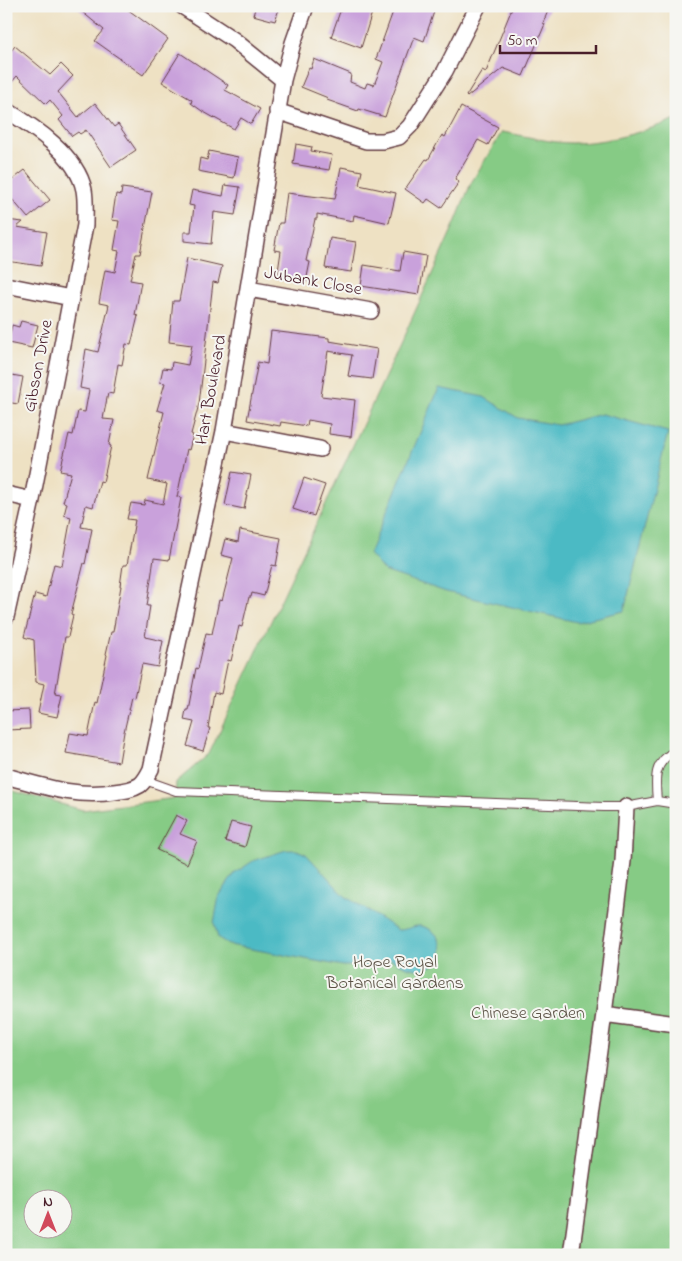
<svg xmlns="http://www.w3.org/2000/svg" width="682" height="1261" font-family="'Indie Flower',sans-serif">
  <style>
    .green { fill: #86cb85; stroke: #687558; fill-rule: evenodd }
    .water { fill: #4cbac4; stroke: #4b6c78 }
    .building { fill: #c9a1db }
    .lines { fill: none; stroke-linecap: round; stroke-linejoin: round }
    .lane-casing { stroke: #633c42; stroke-width: 10 }
    .street-casing { stroke: #633c42; stroke-width: 18 }
    .lane { stroke: #fff; stroke-width: 8 }
    .street { stroke: #fff; stroke-width: 15 }
    .labels { text-anchor: middle; dominant-baseline: central; stroke-width: 4; stroke-linejoin: round; paint-order: stroke }
    .street-label { font-size: 18px; fill: #4a1f2b; stroke: #f6f6f2 }
    .park-label { font-size: 18px; fill: #5c5346; stroke: #f6f6f2 }
  </style>
  <rect width="100%" height="100%" fill="#f6f6f2"/>
  <filter id="ink" filterUnits="userSpaceOnUse"><feTurbulence type="fractalNoise" baseFrequency=".02" numOctaves="2"/><feDisplacementMap in="SourceGraphic" scale="10" xChannelSelector="R" yChannelSelector="G"/><feConvolveMatrix kernelMatrix="1 2 1 2 8 2 1 2 1" color-interpolation-filters="sRGB"/></filter>
  <filter id="wash" filterUnits="userSpaceOnUse"><feTurbulence type="fractalNoise" baseFrequency=".0096" numOctaves="4" result="noise"/><feDisplacementMap in="SourceGraphic" scale="20" xChannelSelector="R" yChannelSelector="G"/><feGaussianBlur stdDeviation="1.12" result="paint"/><feColorMatrix in="noise" values="0 0 0 0 0 0 0 0 0 0 0 0 0 0 0 0 0 1.4 0 .05"/><feComposite in="paint" operator="in"/></filter>
  <g filter="url(#wash)">
    <rect width="100%" height="100%" fill="#eee1c3"/>
    <path class="green" d="M 676,119 L 676,1255 L 6,1255 L 6,789 L 83,810 L 175,798 L 176,782 L 209,754 L 399,347 L 455,223 L 471,183 L 502,132 C 522,135 551,143 571,143 C 606,143 644,132 676,119 ZM 32,1198 L 62,1198 L 62,1228 L 32,1228 Z"/>
    <path class="water" d="M 439,388 L 484,397 L 518,418 L 558,425 L 602,414 L 668,432 L 624,611 L 577,622 L 446,592 L 384,571 L 369,554 Z
      M 286,850 L 297,850 L 306,854 L 345,896 L 398,930 C 407,930 415,925 421,926 C 446,931 450,963 424,969 C 412,971 400,964 390,959 L 371,966 L 343,966 L 230,945 L 218,938 L 214,923 L 219,896 L 235,873 L 253,861 Z"/>
    <g id="blocks">
      <path class="building" d="M 75,6 L 123,6 L 168,39 L 143,75 L 95,41 L 104,30 Z
        M 256,6 L 280,6 L 275,21 L 253,15 Z
        M 342,6 L 374,6 L 361,48 L 331,37 Z
        M 395,6 L 436,6 L 424,41 L 414,37 L 385,117 L 359,109 L 358,111 L 327,100 L 328,98 L 301,87 L 309,68 L 311,69 L 314,59 L 351,74 L 350,82 L 365,88 L 367,83 L 374,85 L 383,62 L 376,59 Z
        M 513,6 L 550,6 L 543,23 L 545,24 L 523,76 L 503,68 L 467,97 L 466,96 L 482,70 L 486,72 Z
        M 15,46 L 50,75 L 61,64 L 73,76 L 58,92 L 78,117 L 95,103 L 114,127 L 118,124 L 136,150 L 111,167 L 86,130 L 80,134 L 78,132 L 72,136 L 59,120 L 63,116 L 50,100 L 46,104 L 17,76 L 6,89 L 6,57 Z
        M 180,53 L 228,85 L 225,90 L 260,109 L 251,124 L 241,118 L 234,129 L 202,111 L 191,103 L 192,100 L 162,82 Z
        M 461,107 L 498,127 L 488,145 L 478,140 L 455,179 L 459,182 L 441,208 L 428,199 L 425,203 L 405,189 L 426,159 L 428,160 L 442,135 L 445,137 Z
        M 296,144 L 312,147 L 311,151 L 332,155 L 329,170 L 293,164 Z
        M 209,151 L 238,157 L 234,178 L 198,171 L 200,158 L 207,160 Z
        M 341,167 L 362,171 L 359,185 L 396,193 L 389,223 L 354,215 L 353,221 L 317,214 L 317,219 L 315,219 L 306,261 L 310,262 L 306,282 L 277,278 L 281,251 L 274,250 L 279,223 L 283,223 L 287,193 L 335,199 Z
        M 25,170 L 50,200 L 28,218 L 6,192 L 6,185 Z
        M 225,185 L 240,187 L 235,215 L 214,212 L 211,244 L 184,241 L 184,232 L 191,232 L 194,206 L 189,205 L 192,190 L 223,196 Z
        M 122,188 L 152,192 L 140,254 L 136,254 L 130,280 L 141,282 L 135,315 L 138,316 L 131,345 L 126,344 L 122,365 L 118,364 L 113,394 L 108,393 L 103,419 L 114,420 L 109,445 L 111,446 L 103,482 L 100,481 L 93,507 L 86,505 L 81,527 L 92,529 L 85,564 L 84,563 L 71,614 L 73,615 L 68,637 L 65,637 L 55,694 L 62,695 L 57,717 L 38,713 L 44,684 L 36,682 L 34,640 L 24,637 L 35,594 L 46,597 L 54,564 L 62,566 L 71,517 L 64,515 L 67,503 L 63,502 L 71,473 L 60,471 L 69,434 L 73,435 L 78,411 L 85,412 L 89,390 L 80,388 L 86,349 L 98,352 L 109,305 L 99,303 L 105,270 L 115,272 L 119,251 L 114,250 L 119,221 L 112,220 L 116,194 L 121,195 Z
        M 6,220 L 23,222 L 17,227 L 47,232 L 41,266 L 6,261 L 8,234 L 6,236 Z
        M 330,238 L 356,242 L 351,272 L 325,268 Z
        M 403,252 L 426,256 L 419,295 L 361,286 L 364,265 L 400,271 Z
        M 187,258 L 222,266 L 218,283 L 213,282 L 199,404 L 191,434 L 193,435 L 189,450 L 187,449 L 177,497 L 181,498 L 169,560 L 154,558 L 147,606 L 150,606 L 145,637 L 163,641 L 158,667 L 142,664 L 135,698 L 132,697 L 124,732 L 119,762 L 66,753 L 70,733 L 88,736 L 95,702 L 97,703 L 107,655 L 106,654 L 111,632 L 113,632 L 121,586 L 120,586 L 123,565 L 127,565 L 135,520 L 127,519 L 131,503 L 144,505 L 145,500 L 163,504 L 167,484 L 148,480 L 164,412 L 157,410 L 165,383 L 160,382 L 163,368 L 171,369 L 172,362 L 188,365 L 192,345 L 169,342 L 173,301 L 179,301 Z
        M 21,321 L 38,325 L 32,348 L 8,343 L 12,325 L 19,327 Z
        M 271,331 L 329,338 L 329,341 L 377,349 L 372,379 L 348,376 L 352,355 L 328,351 L 321,396 L 355,400 L 351,437 L 329,434 L 330,424 L 308,420 L 307,426 L 281,422 L 280,426 L 247,420 L 258,362 L 267,364 Z
        M 6,374 L 23,377 L 18,404 L 6,402 Z
        M 232,472 L 251,475 L 244,509 L 225,505 Z
        M 304,478 L 325,485 L 314,516 L 293,509 Z
        M 240,530 L 281,538 L 276,566 L 272,565 L 264,596 L 252,593 L 251,597 L 249,597 L 242,627 L 239,626 L 231,661 L 228,660 L 221,694 L 214,692 L 208,728 L 210,728 L 203,751 L 187,746 L 194,722 L 184,720 L 186,710 L 188,710 L 196,668 L 198,669 L 206,633 L 212,634 L 219,600 L 222,601 L 233,558 L 221,555 L 225,539 L 238,542 Z
        M 29,710 L 30,729 L 6,730 L 6,711 Z
        M 176,815 L 187,821 L 180,834 L 197,841 L 187,864 L 157,850 Z
        M 231,822 L 251,827 L 245,847 L 225,841 Z"/>
    </g>
  </g>
  <g filter="url(#ink)">
    <use href="#blocks" fill-opacity="0" stroke="#633c42" stroke-width="1"/>
    <g class="lines">
      <defs>
        <path id="lane" d="M 145,780 L 176,791 L 604,807 L 626,807 L 657,801 L 676,804
          M 657,801 C 655,777 653,763 676,750"/>
        <path id="street" d="M 182,6 L 234,40 L 283,80
          M 6,110 C 34,127 77,155 84,190 C 86,201 85,214 85,225 L 32,500 L 6,617
          M 277,111 L 366,141 L 383,141 L 399,137 L 410,126 L 445,71 L 478,6
          M 6,285 L 71,298
          M 248,289 L 371,311
          M 224,431 L 320,449
          M 6,494 L 32,500
          M 6,776 C 43,786 74,798 114,792 C 123,791 132,790 140,785 C 145,781 148,775 151,769 L 224,431 L 283,80 L 293,43 L 306,6
          M 604,1014 L 676,1024
          M 571,1255 L 604,1014 L 623,861 L 626,807"/>
      </defs>
      <use href="#lane" class="lane-casing"/>
      <use href="#street" class="street-casing"/>
      <use href="#lane" class="lane"/>
      <use href="#street" class="street"/>
    </g>
  </g>
  <g class="labels">
    <g class="street-label">
      <text transform="translate(313 282) rotate(10)">Jubank Close</text>
      <text transform="translate(39 366) rotate(-79)">Gibson Drive</text>
      <text transform="translate(212 390) rotate(-80)">Hart Boulevard</text>
    </g>
    <g class="park-label">
      <text x="395" y="963">Hope Royal<tspan x="395" dy="21">Botanical Gardens</tspan></text>
      <text x="528" y="1014">Chinese Garden</text>
    </g>
  </g>
  <rect width="682" height="1261" fill="none" stroke="#f6f6f2" stroke-width="25"/>
  <g transform="translate(48 1214)"><circle r="24" fill="#f6f6f2" stroke="#b1a0a2"/>
  <path d="M0-4L9 19L0 12L-9 19Z" fill="#d1495b"/>
  <text y="-8" font-size="14" font-weight="bold" text-anchor="middle" fill="#4a1f2b">N</text>
  </g>
  <path d="M500 45v8h96v-8" fill="none" stroke="#4a1f2b" stroke-width="2.5"/>
  <text x="507" y="45" font-size="15" fill="#4a1f2b" stroke="#f6f6f2" stroke-width="4" paint-order="stroke">50 m</text>
</svg>
